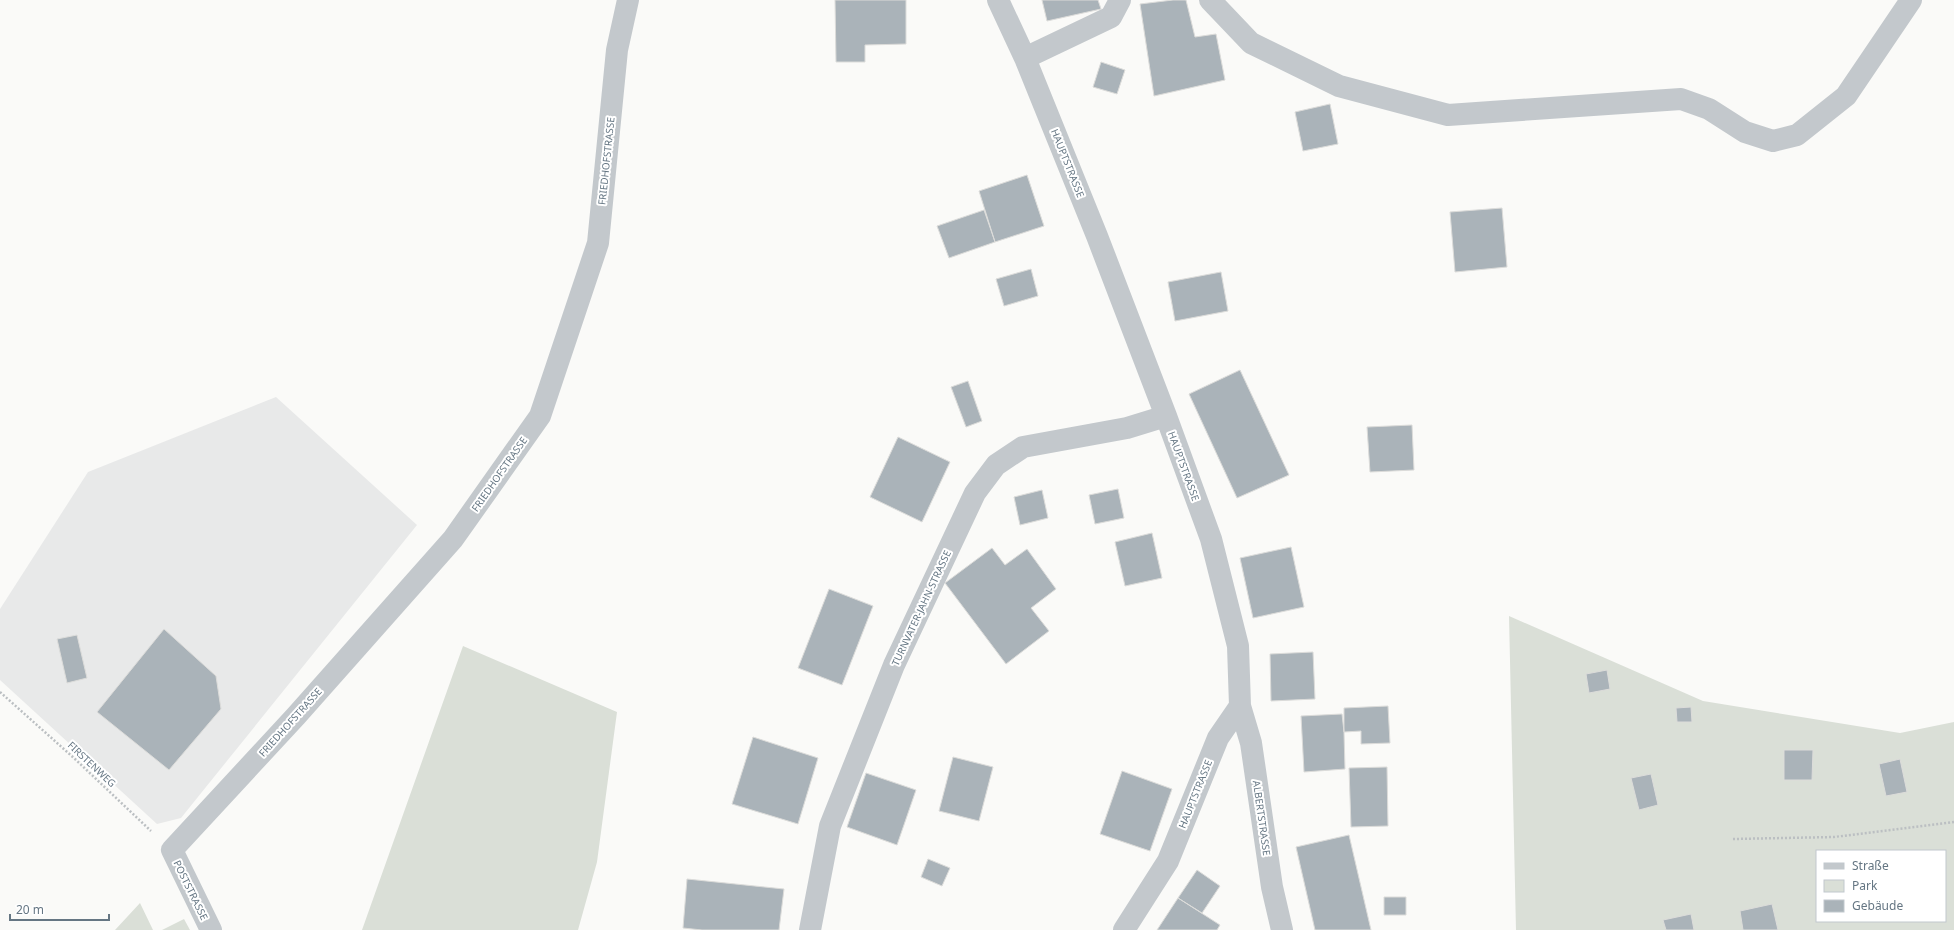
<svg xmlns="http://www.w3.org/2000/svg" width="1954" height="930" font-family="'Noto Sans',sans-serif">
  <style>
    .built { fill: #e8e9e9 }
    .green { fill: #dadfd7; fill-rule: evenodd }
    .building { fill: #aab3b9; stroke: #dcdcda }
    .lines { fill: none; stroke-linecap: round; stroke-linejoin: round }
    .path { stroke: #bbbfc2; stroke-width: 2.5; stroke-dasharray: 2 2; stroke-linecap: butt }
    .minor { stroke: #c3c8cc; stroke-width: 22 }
    .labels { text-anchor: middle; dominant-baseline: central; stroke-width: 4; stroke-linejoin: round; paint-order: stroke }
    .street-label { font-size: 10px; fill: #657683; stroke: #fff }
  </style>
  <rect width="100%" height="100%" fill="#fafaf8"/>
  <path class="built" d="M 276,397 L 417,525 L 181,818 L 157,824 L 0,680 L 0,609 L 88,472 Z"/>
  <path class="green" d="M 1509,616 L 1703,701 L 1900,733 L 1954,722 L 1954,930 L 1516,930 ZM 1817,851 L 1945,851 L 1945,921 L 1817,921 Z
    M 463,646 L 617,712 L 597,862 L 578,930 L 362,930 Z
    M 140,903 L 153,930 L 115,930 Z
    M 184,919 L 190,930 L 162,930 Z"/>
  <path class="building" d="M 835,0 L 906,0 L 906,44 L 865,45 L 865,62 L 836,62 Z
    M 1042,0 L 1098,0 L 1101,9 L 1047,21 Z
    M 1173,0 L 1186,0 L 1195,37 L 1216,34 L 1225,80 L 1154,96 L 1140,4 Z
    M 1101,62 L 1125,70 L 1117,94 L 1093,87 Z
    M 1330,104 L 1338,144 L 1303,151 L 1295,112 Z
    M 1027,175 L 1044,226 L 995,242 L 979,191 Z
    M 1502,208 L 1507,267 L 1455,272 L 1450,212 Z
    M 984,210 L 995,242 L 949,258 L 937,226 Z
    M 1031,269 L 1038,296 L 1004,306 L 996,279 Z
    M 1221,272 L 1228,311 L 1175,321 L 1168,282 Z
    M 1240,370 L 1289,475 L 1237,498 L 1189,394 Z
    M 968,381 L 982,421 L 966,427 L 951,387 Z
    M 1412,425 L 1414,470 L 1370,472 L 1367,427 Z
    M 898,437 L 950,462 L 922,522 L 870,497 Z
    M 1118,489 L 1124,518 L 1095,524 L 1089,495 Z
    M 1042,490 L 1048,518 L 1020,525 L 1014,497 Z
    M 1152,533 L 1162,578 L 1125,586 L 1115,542 Z
    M 1291,547 L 1304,607 L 1253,618 L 1240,558 Z
    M 992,548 L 1005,565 L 1027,549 L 1056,589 L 1031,608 L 1049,631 L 1006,664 L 945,583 Z
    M 829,589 L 873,606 L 842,685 L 798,668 Z
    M 164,629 L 216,676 L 221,709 L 169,770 L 97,712 Z
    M 77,635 L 87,678 L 67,683 L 57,639 Z
    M 1313,652 L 1315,699 L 1271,701 L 1270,654 Z
    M 1607,670 L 1610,689 L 1589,693 L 1586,674 Z
    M 1388,706 L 1390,743 L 1361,744 L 1361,731 L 1344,732 L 1344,708 Z
    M 1691,707 L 1692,722 L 1677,722 L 1676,708 Z
    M 1342,714 L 1344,732 L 1345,769 L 1304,772 L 1301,716 Z
    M 753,737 L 818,758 L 798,824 L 732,804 Z
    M 1784,750 L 1813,750 L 1812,780 L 1784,780 Z
    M 953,757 L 993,767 L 979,821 L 939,811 Z
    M 1900,759 L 1907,792 L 1886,796 L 1879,764 Z
    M 1387,767 L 1388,826 L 1351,827 L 1349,768 Z
    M 1122,771 L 1172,789 L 1150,851 L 1100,834 Z
    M 866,773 L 916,790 L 897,845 L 847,827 Z
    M 1651,774 L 1658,805 L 1639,810 L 1631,778 Z
    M 1349,835 L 1371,930 L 1315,930 L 1296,847 Z
    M 928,859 L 950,868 L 942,886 L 921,877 Z
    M 1197,870 L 1220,886 L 1202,913 L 1178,898 Z
    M 687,879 L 784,889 L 779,930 L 702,930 L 683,928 Z
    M 1384,897 L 1406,897 L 1406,915 L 1384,915 Z
    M 1178,898 L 1220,925 L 1217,930 L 1157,930 Z
    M 1772,904 L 1778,930 L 1743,930 L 1740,911 Z
    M 1691,914 L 1694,930 L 1666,930 L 1663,920 Z"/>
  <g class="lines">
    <path class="path" d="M 0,692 L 75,759 L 151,831
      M 1733,839 L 1834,837 L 1954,822"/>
    <path class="minor" d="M 998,0 L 1025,58 L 1097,236 L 1166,416 L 1211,539 L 1238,646 L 1240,706 L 1251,743 L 1272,887 L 1282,930
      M 1210,0 L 1251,43 L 1339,86 L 1448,115 L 1681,99 L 1709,109 L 1745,132 L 1773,141 L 1797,135 L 1846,96 L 1911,0
      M 1025,58 L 1111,17 L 1120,0
      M 211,930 L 172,850 L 296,716 L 453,539 L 540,416 L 598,243 L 617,50 L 628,0
      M 810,930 L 830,826 L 894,665 L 975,493 L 996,465 L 1023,447 L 1127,428 L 1166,416
      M 1124,930 L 1168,861 L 1218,738 L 1240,706"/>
  </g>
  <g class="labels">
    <g class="street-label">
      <text transform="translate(606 161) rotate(-84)">FRIEDHOFSTRASSE</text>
      <text transform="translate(1068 163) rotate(68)">HAUPTSTRASSE</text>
      <text transform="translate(1184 466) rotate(70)">HAUPTSTRASSE</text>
      <text transform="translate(499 474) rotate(-55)">FRIEDHOFSTRASSE</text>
      <text transform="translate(921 608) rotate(-65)">TURNVATER-JAHN-STRASSE</text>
      <text transform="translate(290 722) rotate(-48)">FRIEDHOFSTRASSE</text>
      <text transform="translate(92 764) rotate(43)">FIRSTENWEG</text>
      <text transform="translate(1195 794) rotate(-68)">HAUPTSTRASSE</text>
      <text transform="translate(1262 818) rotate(82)">ALBERTSTRASSE</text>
      <text transform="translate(191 890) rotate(64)">POSTSTRASSE</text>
    </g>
  </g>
  <rect x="1816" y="850" width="130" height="72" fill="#ffffff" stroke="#c1c8cd"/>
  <rect x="1824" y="863" width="20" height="6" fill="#c3c8cc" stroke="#c1c8cd"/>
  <text x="1852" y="870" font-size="12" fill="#657683">Straße</text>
  <rect x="1824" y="880" width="20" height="12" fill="#dadfd7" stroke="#c1c8cd"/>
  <text x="1852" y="890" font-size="12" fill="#657683">Park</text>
  <rect x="1824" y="900" width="20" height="12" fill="#aab3b9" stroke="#c1c8cd"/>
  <text x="1852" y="910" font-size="12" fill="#657683">Gebäude</text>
  <path d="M10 914v6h99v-6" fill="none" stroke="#657683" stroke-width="2"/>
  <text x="16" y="914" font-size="12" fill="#657683" stroke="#ffffff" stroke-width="3" paint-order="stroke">20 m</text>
</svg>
